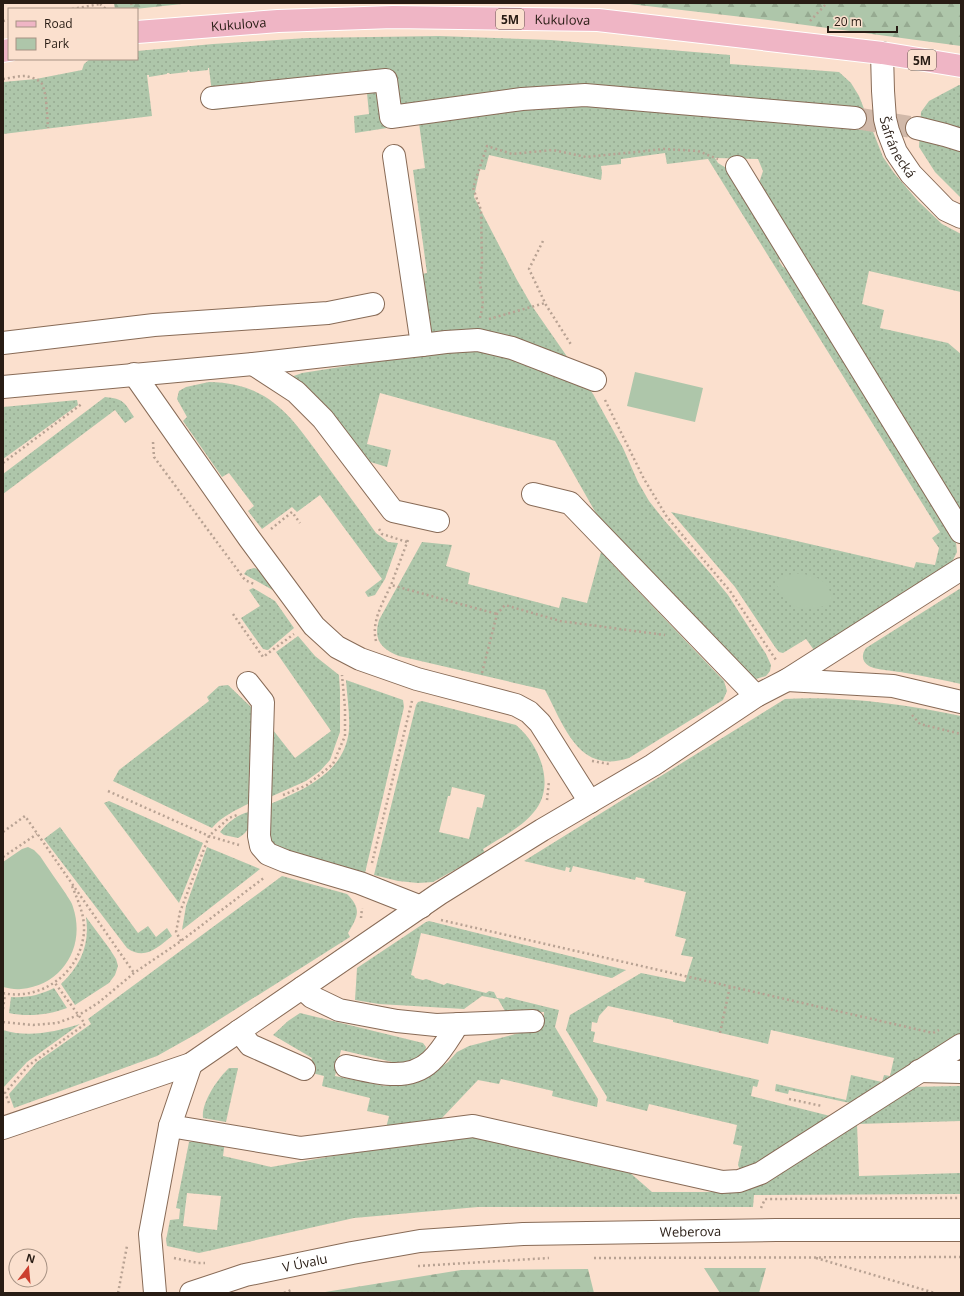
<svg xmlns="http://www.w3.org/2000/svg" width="964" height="1296" font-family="'Open Sans',sans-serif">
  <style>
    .grass { fill: url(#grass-dots); fill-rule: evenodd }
    .forest { fill: url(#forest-firs) }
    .park { fill: #aec6aa }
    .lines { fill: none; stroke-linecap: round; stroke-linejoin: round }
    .minor-tunnel { stroke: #d1b9a9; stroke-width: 22; stroke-dasharray: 22 11; stroke-linecap: butt }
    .minor-casing { stroke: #886b57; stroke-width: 24 }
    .major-casing { stroke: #fff; stroke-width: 24 }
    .path { stroke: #b8a293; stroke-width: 2.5; stroke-dasharray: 2 3; stroke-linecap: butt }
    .minor { stroke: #fff; stroke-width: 22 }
    .major { stroke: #efb5c5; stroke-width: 22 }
    .labels { text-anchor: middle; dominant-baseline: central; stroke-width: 4; stroke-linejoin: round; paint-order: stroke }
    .shield { fill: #fbe0ce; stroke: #67574c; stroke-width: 1 }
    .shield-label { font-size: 12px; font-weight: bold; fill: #281c14 }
    .street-label { font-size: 13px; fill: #281c14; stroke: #fbe0ce }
  </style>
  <defs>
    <pattern id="grass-dots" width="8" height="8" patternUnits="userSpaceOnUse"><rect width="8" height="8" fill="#aec6aa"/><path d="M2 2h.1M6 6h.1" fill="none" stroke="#96aa91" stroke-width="1.8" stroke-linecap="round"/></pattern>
    <pattern id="forest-firs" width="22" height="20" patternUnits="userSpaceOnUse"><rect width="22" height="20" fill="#aec6aa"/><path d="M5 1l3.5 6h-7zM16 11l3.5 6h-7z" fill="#96aa91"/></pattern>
  </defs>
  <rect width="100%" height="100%" fill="#fbe0ce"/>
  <path class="grass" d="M 439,36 L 551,40 L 730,55 L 730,64 L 839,72 L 851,83 L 859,96 L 883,157 L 894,173 L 918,201 L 942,224 L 961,234 L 961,292 L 869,271 L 862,304 L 884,310 L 880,328 L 948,343 L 961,354 L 961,515 L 759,183 L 763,171 L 758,159 L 715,158 L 718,163 L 728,169 L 782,252 L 779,261 L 783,267 L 792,270 L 846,358 C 845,368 847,373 857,376 L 913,468 C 912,477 914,480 922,485 L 956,543 L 957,552 L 952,562 L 814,650 L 806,639 L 783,653 L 779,652 L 775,647 L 735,587 L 671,512 L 914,568 L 916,562 L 935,565 L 939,548 L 932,538 L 940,532 L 708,159 L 667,164 L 665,153 L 621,159 L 621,164 L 601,166 L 602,173 L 601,180 L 489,155 L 485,170 L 480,169 L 474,197 L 517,280 L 532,306 L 593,394 L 623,448 L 638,482 L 649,501 L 664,520 L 710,573 L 728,595 L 766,654 L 771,665 L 770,671 L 766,676 L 756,679 L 749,677 L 597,515 L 555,441 L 380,393 L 367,444 L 391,450 L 387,467 L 364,460 L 291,377 L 302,373 L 429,353 L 417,275 L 427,273 L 413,170 L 425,168 L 419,123 L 355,133 L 354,116 L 369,114 L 367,93 L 351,95 L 350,94 L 214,110 L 209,68 L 208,68 L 208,70 L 190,72 L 189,70 L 188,70 L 187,72 L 170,74 L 169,73 L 167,73 L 167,74 L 149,77 L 149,75 L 147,75 L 152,116 L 3,134 L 3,82 L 36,79 L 82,70 L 84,64 L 90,59 L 137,59 L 137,51 L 213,44 L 307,38 Z
    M 959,85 L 961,85 L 961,198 L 935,172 L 919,147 L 921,112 L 929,101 Z
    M 209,382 C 271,383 292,418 325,463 C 342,486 359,509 376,533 L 388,542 L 398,543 L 385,579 L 375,595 L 368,597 L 365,592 L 382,579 L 320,495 L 297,512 L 292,507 L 262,529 L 248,511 L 254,506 L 229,473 L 222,477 L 183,421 L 187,417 L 177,399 L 179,391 L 186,387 Z
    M 105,397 C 124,399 124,402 134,417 L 125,423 L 115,410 L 3,494 L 3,474 Z
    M 77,400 L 78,405 L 3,459 L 3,407 Z
    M 422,542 L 452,545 L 446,566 L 470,573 L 468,584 L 559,608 L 562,597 L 587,603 L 601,552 L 724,681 L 727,691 L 723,700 L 629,758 C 578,775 564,725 545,690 L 399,656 C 382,649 373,641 379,620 Z
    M 254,568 L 258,569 L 278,593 L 244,574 L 247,570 Z
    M 253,588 L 275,601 L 294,628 L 268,650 L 263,649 L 241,618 L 260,606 L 249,590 Z
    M 961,588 L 961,684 C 943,680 924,676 906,673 C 897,671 875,670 869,666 C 862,662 861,655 866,648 Z
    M 298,636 L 315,656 L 339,675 L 340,690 L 340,732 L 330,760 L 320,771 L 306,781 L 268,798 L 273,730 L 295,758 L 331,731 L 276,652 Z
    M 346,680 L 403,700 L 404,707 L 365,873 L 278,848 L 269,838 L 268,805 C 303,790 345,773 349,730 C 350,714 347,696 346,680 Z
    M 228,685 L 251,707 L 253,716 L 250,803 C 236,810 222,816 212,828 L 113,781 L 119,770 L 209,701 L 207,697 L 219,686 Z
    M 785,699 C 844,696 903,704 961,716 L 961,1038 L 859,1104 L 845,1102 L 789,1090 L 788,1094 L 775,1091 L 776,1084 L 846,1100 L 851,1075 L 882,1082 L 884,1075 L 890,1076 L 894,1058 L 771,1030 L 768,1044 L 673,1022 L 673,1020 L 608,1006 L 599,1016 L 597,1023 L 592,1022 L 591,1031 L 595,1032 L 593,1042 L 759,1080 L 757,1087 L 753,1086 L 751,1096 L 838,1118 L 759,1167 L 740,1170 L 738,1165 L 742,1146 L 733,1144 L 737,1125 L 649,1104 L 647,1111 L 606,1101 L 607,1097 L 566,1030 L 570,1015 L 641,973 L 685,982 L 693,957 L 681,955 L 686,939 L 675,936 L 686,892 L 644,882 L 645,879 L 636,877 L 635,880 L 573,866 L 571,872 L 569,872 L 570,868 L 566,867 L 565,871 L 524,861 Z
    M 422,701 L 516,725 C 529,736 537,749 542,765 C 555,812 516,828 483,849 L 485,853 L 433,882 L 418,883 L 398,881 L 374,875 L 416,705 L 418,702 ZM 452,787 L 485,795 L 482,808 L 477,807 L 469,839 L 439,832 L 448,796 L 450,796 Z
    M 109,801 L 203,843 L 179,903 L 104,803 Z
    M 249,812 C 249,825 251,831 238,838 L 224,835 L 220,832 C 227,823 238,814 249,812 Z
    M 60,827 L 138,933 L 148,926 L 156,937 L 167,928 L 172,936 C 158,947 145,961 127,948 L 44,839 Z
    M 207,847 L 260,869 L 182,930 L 186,906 Z
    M 282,876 L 347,894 C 362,909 358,916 348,933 L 350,937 L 198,1033 L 157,1056 L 14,1108 L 9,1094 L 37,1062 L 91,1024 L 88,1019 Z
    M 86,917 L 109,948 L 116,959 L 118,966 L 115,975 L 109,983 L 75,1005 L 61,984 C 81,965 90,944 86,917 Z
    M 429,921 L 626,970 L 612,978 L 421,933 L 411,975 L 414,976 L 415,978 L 423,980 L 426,979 L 444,985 L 447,983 L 486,993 L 489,991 L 494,992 L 497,998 L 504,999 L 506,997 L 559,1010 L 555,1027 L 598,1099 L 597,1107 L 552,1096 L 553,1091 L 501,1079 L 499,1084 L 478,1080 L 442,1118 L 425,1128 L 386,1128 L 389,1116 L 367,1111 L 370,1098 L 322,1086 L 324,1076 L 308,1072 L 312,1058 L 273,1035 L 288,1021 L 300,1013 L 423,1043 L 426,1047 L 425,1052 L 412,1063 L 401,1064 L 341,1050 L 335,1076 L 385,1086 L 408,1084 L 429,1076 L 448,1062 L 457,1052 L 469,1046 L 543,1027 L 544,1012 L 505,1011 L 498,999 L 482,996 L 464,1009 L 379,1004 L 355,1000 L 357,968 L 426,922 Z
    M 54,988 L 67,1008 C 49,1015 28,1017 9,1013 L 11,997 C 27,998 40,995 54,988 Z
    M 80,1024 L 27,1062 L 3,1088 L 3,1030 C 29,1038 54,1032 80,1024 Z
    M 229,1068 L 238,1068 L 226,1122 L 203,1118 C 201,1103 218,1078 229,1068 Z
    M 961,1086 L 961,1121 L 857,1124 L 859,1176 L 961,1173 L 961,1194 L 754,1195 L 753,1207 L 478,1207 L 354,1218 L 199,1253 L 167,1246 L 166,1240 L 170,1220 L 179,1219 L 180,1209 L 176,1208 L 189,1142 L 205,1140 L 225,1141 L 223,1156 L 271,1167 L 417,1141 L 471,1135 L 620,1164 L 652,1192 L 724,1192 L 908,1087 ZM 187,1193 L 221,1196 L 217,1230 L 183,1226 Z"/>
  <path class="forest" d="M 114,3 L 191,3 L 135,9 L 115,9 Z
    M 621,3 L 961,3 L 961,46 L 768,20 Z
    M 704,1268 L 766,1268 L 759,1293 L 720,1293 Z
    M 588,1269 L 594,1293 L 319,1293 L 461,1270 Z"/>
  <path class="park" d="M 635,372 L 703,388 L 695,422 L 627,406 Z
    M 801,573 C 819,579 828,578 832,599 L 829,605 C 801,612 791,611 776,584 L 780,576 Z
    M 28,847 L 34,850 L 40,856 C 48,868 57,881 66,894 C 68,898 72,902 73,907 C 86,946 63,985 21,989 C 15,990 9,988 3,987 L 3,862 L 22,849 Z"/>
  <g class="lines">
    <path class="minor-tunnel" d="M 855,118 L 917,128"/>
    <defs>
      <g id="minor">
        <path id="s1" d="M 882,53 L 883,91 L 885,119 L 888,131 L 896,152 L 911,174 L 946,210 L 961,217"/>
        <path d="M 212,98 L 386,80 L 391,117 L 522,99 L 585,95 L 855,118"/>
        <path d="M 917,128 L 945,135 L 961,140"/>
        <path d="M 737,167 L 961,532"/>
        <path d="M 3,343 L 154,325 L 328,313 L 373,304"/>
        <path d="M 422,345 L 446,342 L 478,340 L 512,348 L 595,380"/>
        <path d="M 253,364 L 296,392 L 323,419 L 393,511 L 438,521"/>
        <path d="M 134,374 L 249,538 L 314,626 L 337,647 L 360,659 L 417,679 L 516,705 L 529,712 L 540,723 L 590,802"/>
        <path d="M 3,387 L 253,364 L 422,345 L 394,156"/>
        <path d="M 533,494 L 570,503 L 756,696"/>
        <path d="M 787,680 L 893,686 L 961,702"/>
        <path d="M 248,683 L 263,702 L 259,836 L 261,846 L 268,854 L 285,861 L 360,883 L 421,907"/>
        <path d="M 302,988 L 312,997 L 339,1010 L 397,1021 L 436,1025 L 533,1021"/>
        <path d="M 239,1031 L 250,1045 L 304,1069"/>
        <path d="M 346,1066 C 373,1072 408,1083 431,1061 C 442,1051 450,1036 458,1024"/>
        <path d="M 919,1071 L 961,1072"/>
        <path d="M 170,1126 L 301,1148 L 473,1126 L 722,1182 L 739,1181 L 761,1173 L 961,1045"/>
        <path d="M 3,1128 L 191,1064 L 439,894 L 542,830 L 653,765 L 756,696 L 787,680 L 961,569"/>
        <path d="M 155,1293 L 150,1234 L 170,1126 L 191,1064"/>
        <path id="s2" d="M 191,1293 L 245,1275 L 352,1253 L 420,1241 L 523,1234 L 776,1230 L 961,1230"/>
      </g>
      <g id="major">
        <path id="s3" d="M 137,32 L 278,21 L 393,17 L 598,20 L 882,53 L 961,66"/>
        <path d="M 3,51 L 9,50"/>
      </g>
    </defs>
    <use href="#minor" class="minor-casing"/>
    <use href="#major" class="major-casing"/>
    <path class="path" d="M 131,3 L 133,9
      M 100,4 L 106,9
      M 72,9 L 100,4 L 100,3
      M 3,21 L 9,20
      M 810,21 L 827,3
      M 3,79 C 10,78 18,76 25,76 C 31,77 38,79 42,84 C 47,94 47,116 48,128
      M 543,241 L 529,269 L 546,305 L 572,346
      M 480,318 L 483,304 L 480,282 L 482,263 L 481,210 L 473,188 L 487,146 L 512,154 L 553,150 L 586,157 L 664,149 L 698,151 L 718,159
      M 489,319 L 545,303
      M 605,400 L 644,479 L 667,517 L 730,591 L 776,660
      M 153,442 L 154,457 L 245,580 L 254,584
      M 3,463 L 83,403
      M 271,529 L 292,512 L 300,523
      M 379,529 L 382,534 L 407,542
      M 408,540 L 391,585 L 497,614
      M 233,614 L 263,657 L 294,634
      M 376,641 C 371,621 383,603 391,585
      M 482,673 L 497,614 L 505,605 L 560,621 L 665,635
      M 912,715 L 920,724 L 961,734
      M 592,761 L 609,764
      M 108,791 L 209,836 L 239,845
      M 283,795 L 307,785 L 333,764 L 345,736 L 345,708 L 342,675
      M 547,800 L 549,781
      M 3,832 L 25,816 L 134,973
      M 3,857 L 37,834
      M 372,863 L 412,701
      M 361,918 L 362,908
      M 441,920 L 933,1033 L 939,1030
      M 181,941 L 176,932 L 180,912 L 209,836 L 229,818 L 237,815
      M 3,993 C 39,1001 77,975 83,939 C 87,920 79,903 72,886
      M 3,1009 L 5,994
      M 3,1022 L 33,1025 L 57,1023 L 79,1015 L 98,1003 L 134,973 L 181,941 L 265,877
      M 720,1033 L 730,986
      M 789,1099 L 822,1106
      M 9,1103 L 5,1093 L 28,1066 L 85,1024 L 55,983
      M 761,1208 L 765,1199 L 961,1198
      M 174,1258 L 198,1263 L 205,1263
      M 594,1258 L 961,1257
      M 816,1258 L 935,1293
      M 418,1266 L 549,1258
      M 118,1293 L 127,1246
      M 284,1293 L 291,1290"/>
    <use href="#minor" class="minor"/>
    <use href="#major" class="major"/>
  </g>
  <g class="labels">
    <g class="shield">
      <rect x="496" y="9" width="28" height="20" rx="3"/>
      <rect x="908" y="50" width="28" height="20" rx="3"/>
    </g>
    <g class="shield-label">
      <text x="510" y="19">5M</text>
      <text x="922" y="60">5M</text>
    </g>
    <g class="street-label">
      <text stroke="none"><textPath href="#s3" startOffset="426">Kukulova</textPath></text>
      <text stroke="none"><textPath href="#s3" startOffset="102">Kukulova</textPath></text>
      <text stroke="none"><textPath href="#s1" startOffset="97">Šafránecká</textPath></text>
      <text stroke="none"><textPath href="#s2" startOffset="506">Weberova</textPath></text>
      <text stroke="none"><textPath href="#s2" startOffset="118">V Úvalu</textPath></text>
    </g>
  </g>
  <rect width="964" height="1296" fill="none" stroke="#281c14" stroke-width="8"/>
  <rect x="8" y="8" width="130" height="52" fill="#fbe0ce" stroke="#a79284"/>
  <rect x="16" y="21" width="20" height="6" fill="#efb5c5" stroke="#a79284"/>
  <text x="44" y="28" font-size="12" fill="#281c14">Road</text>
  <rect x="16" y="38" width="20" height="12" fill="#aec6aa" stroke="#a79284"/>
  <text x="44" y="48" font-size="12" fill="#281c14">Park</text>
  <g transform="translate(28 1268) rotate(16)"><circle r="19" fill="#fbe0ce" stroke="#a79284"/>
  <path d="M0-3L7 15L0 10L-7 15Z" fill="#cc3f2f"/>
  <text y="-6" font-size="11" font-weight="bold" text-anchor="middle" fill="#281c14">N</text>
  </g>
  <path d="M828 26v6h69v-6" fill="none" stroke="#281c14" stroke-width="2"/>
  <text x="834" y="26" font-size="12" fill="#281c14" stroke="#fbe0ce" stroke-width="3" paint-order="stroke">20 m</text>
</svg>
